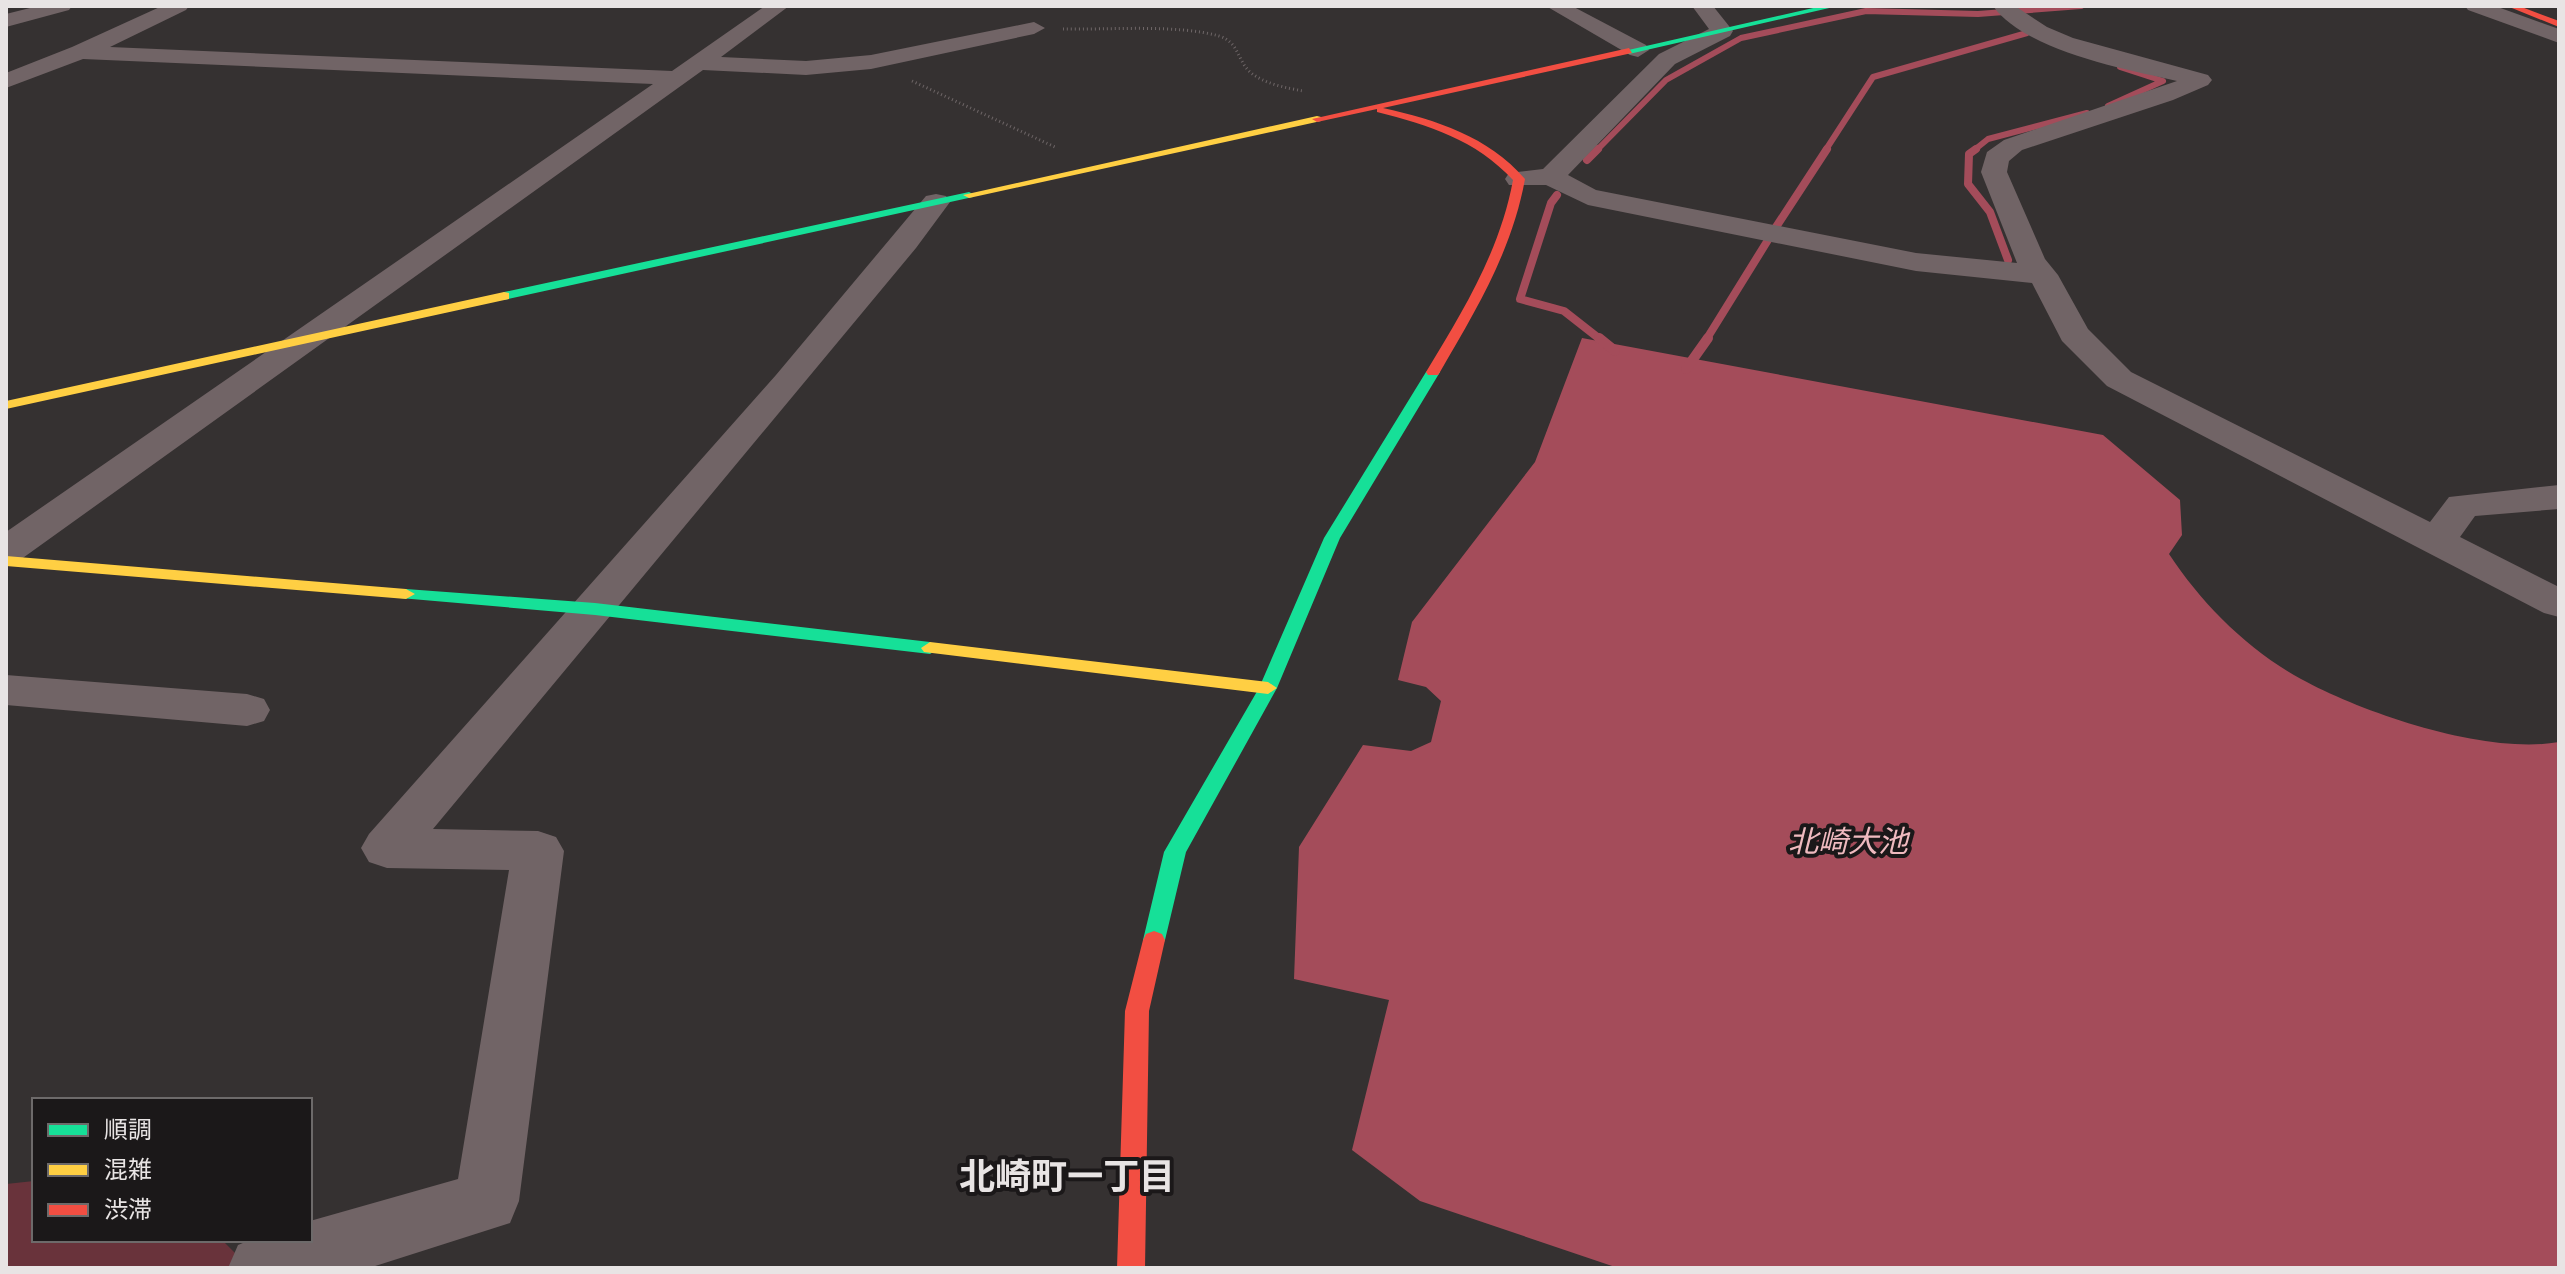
<svg xmlns="http://www.w3.org/2000/svg" width="2565" height="1274" font-family="'Roboto Serif','Noto Sans JP',serif">
  <style>
    .green { fill: #69333b }
    .water { fill: #a44c5a }
    .lines { fill: none; stroke-linecap: round; stroke-linejoin: round }
    .stream-far2 { stroke: #a44c5a; stroke-width: 6 }
    .stream-far1 { stroke: #a44c5a; stroke-width: 8 }
    .stream { stroke: #a44c5a; stroke-width: 10 }
    .path { stroke: #6e6667; stroke-width: 3; stroke-dasharray: 1 3; stroke-linecap: butt }
    .street { fill: #716466; fill-rule: evenodd }
    .fast { fill: #16e098; fill-rule: evenodd }
    .slow { fill: #ffcf43; fill-rule: evenodd }
    .jam { fill: #f24e42; fill-rule: evenodd }
    .labels { text-anchor: middle; dominant-baseline: central; stroke-width: 8; stroke-linejoin: round; paint-order: stroke }
    .water-label { font-size: 30px; font-style: italic; fill: #efbabf; stroke: #1b1819 }
    .near-neighbourhood-label { font-size: 36px; font-weight: bold; fill: #e8e4e4; stroke: #1b1819 }
  </style>
  <rect width="100%" height="100%" fill="#353131"/>
  <path class="green" d="M 34,1181 L 34,1240 L 222,1240 L 250,1268 L 6,1268 L 6,1184 Z"/>
  <path class="water" d="M 1582,338 L 2103,435 L 2180,500 L 2182,535 L 2169,554 C 2202,604 2248,650 2301,679 C 2365,714 2487,755 2559,742 L 2559,1268 L 1618,1268 L 1420,1201 L 1352,1150 L 1389,1000 L 1294,979 L 1299,847 L 1363,745 L 1411,751 L 1431,742 L 1441,701 L 1426,687 L 1398,680 L 1412,622 L 1535,462 Z"/>
  <g class="lines">
    <path class="stream-far2" d="M 2108,106 L 2163,81 L 2120,67
      M 1596,151 L 1666,80 L 1741,38 L 1866,11 L 1978,14 L 2081,6
      M 1825,151 L 1873,77 L 2027,33
      M 1973,151 L 1988,139 L 2087,113"/>
    <path class="stream-far1" d="M 1976,149 L 1969,154 L 1968,184 L 1990,212 L 2008,260
      M 1587,160 L 1598,149
      M 1557,195 L 1551,203 L 1520,299 L 1564,311 L 1601,340
      M 1776,227 L 1827,149
      M 1706,340 L 1768,240"/>
    <path class="stream" d="M 1599,338 L 1615,351
      M 1686,369 L 1708,338"/>
    <path class="path" d="M 1063,29 C 1108,30 1177,24 1219,36 C 1239,42 1237,60 1250,72 C 1264,84 1287,88 1303,91
      M 912,81 L 1055,147"/>
    <path class="street" d="M 38,6 L 72,6 L 69,10 L 6,27 L 6,14 Z
      M 162,6 L 189,6 L 186,10 L 110,47 L 672,71 L 765,6 L 789,6 L 721,57 L 806,61 L 871,55 L 1034,22 L 1045,28 L 1034,34 L 871,69 L 806,75 L 703,70 L 20,560 L 6,563 L 6,532 L 653,84 L 83,59 L 6,88 L 6,73 L 72,47 Z
      M 1546,6 L 1572,6 L 1646,45 L 1649,50 L 1638,57 L 1630,55 Z
      M 1692,6 L 1713,6 L 1733,31 L 1730,36 L 1675,64 L 1568,175 L 1596,190 L 1916,253 L 2017,263 L 1981,172 L 1987,152 L 2004,140 L 2177,81 C 2124,69 2026,51 1993,6 L 2015,6 L 2047,27 L 2073,38 L 2208,75 L 2212,80 L 2208,85 L 2173,100 L 2022,150 L 2009,161 L 2007,172 L 2045,259 L 2058,275 L 2088,329 L 2131,372 L 2430,522 L 2449,497 L 2559,485 L 2559,509 L 2475,516 L 2460,537 L 2559,587 L 2559,617 L 2544,613 L 2107,386 L 2062,341 L 2032,283 L 1916,271 L 1588,205 L 1546,185 L 1509,185 L 1505,179 L 1509,173 L 1543,169 L 1659,54 L 1709,29 Z
      M 2465,6 L 2495,6 L 2559,29 L 2559,43 L 2468,10 Z
      M 936,194 L 946,196 L 950,202 L 916,248 L 433,829 L 538,831 L 556,837 L 564,851 L 519,1201 L 510,1223 L 369,1268 L 228,1268 L 238,1245 L 250,1240 L 310,1240 L 310,1221 L 458,1179 L 509,870 L 387,868 L 369,862 L 361,848 L 369,834 L 776,375 L 926,196 Z
      M 6,675 L 247,694 L 264,699 L 270,710 L 264,721 L 247,726 L 6,705 Z"/>
    <path class="fast" d="M 1822,6 L 1838,6 L 1629,54 L 1624,51 Z
      M 969,192 L 975,195 L 973,197 L 504,300 L 498,296 L 504,292 Z
      M 1433,368 L 1440,372 L 1340,538 L 1277,688 L 1186,852 L 1165,940 L 1162,946 L 1154,949 L 1146,946 L 1143,940 L 1164,852 L 1259,688 L 1324,538 L 1426,372 Z
      M 406,589 L 595,603 L 930,642 L 939,648 L 930,654 L 595,615 L 400,598 L 397,594 Z"/>
    <path class="slow" d="M 1317,116 L 1321,117 L 1321,121 L 969,198 L 963,195 Z
      M 504,292 L 509,293 L 509,299 L 6,409 L 6,401 Z
      M 6,556 L 406,589 L 415,594 L 406,599 L 6,566 Z
      M 930,642 L 1268,682 L 1277,688 L 1268,694 L 924,652 L 921,648 Z"/>
    <path class="jam" d="M 2507,6 L 2519,6 L 2559,21 L 2559,27 Z
      M 1629,48 L 1632,53 L 1383,108 C 1436,120 1488,136 1525,179 C 1512,251 1476,310 1440,372 L 1438,375 L 1428,375 L 1426,372 C 1463,311 1500,251 1513,180 C 1476,140 1429,125 1377,112 L 1377,109 L 1317,122 L 1312,119 Z
      M 1154,931 L 1162,934 L 1165,940 L 1149,1011 L 1145,1268 L 1117,1268 L 1125,1011 L 1143,940 L 1146,934 Z"/>
  </g>
  <g class="labels">
    <g class="water-label">
      <text x="1848" y="841">北崎大池</text>
    </g>
    <g class="near-neighbourhood-label">
      <text x="1067" y="1177">北崎町一丁目</text>
    </g>
  </g>
  <rect width="2565" height="1274" fill="none" stroke="#e8e4e4" stroke-width="16"/>
  <rect x="32" y="1098" width="280" height="144" fill="#1b1819" stroke="#6d6a6a" stroke-width="2"/>
  <rect x="48" y="1124" width="40" height="12" fill="#16e098" stroke="#6d6a6a" stroke-width="2"/>
  <text x="104" y="1138" font-size="24" fill="#e8e4e4">順調</text>
  <rect x="48" y="1164" width="40" height="12" fill="#ffcf43" stroke="#6d6a6a" stroke-width="2"/>
  <text x="104" y="1178" font-size="24" fill="#e8e4e4">混雑</text>
  <rect x="48" y="1204" width="40" height="12" fill="#f24e42" stroke="#6d6a6a" stroke-width="2"/>
  <text x="104" y="1218" font-size="24" fill="#e8e4e4">渋滞</text>
</svg>
